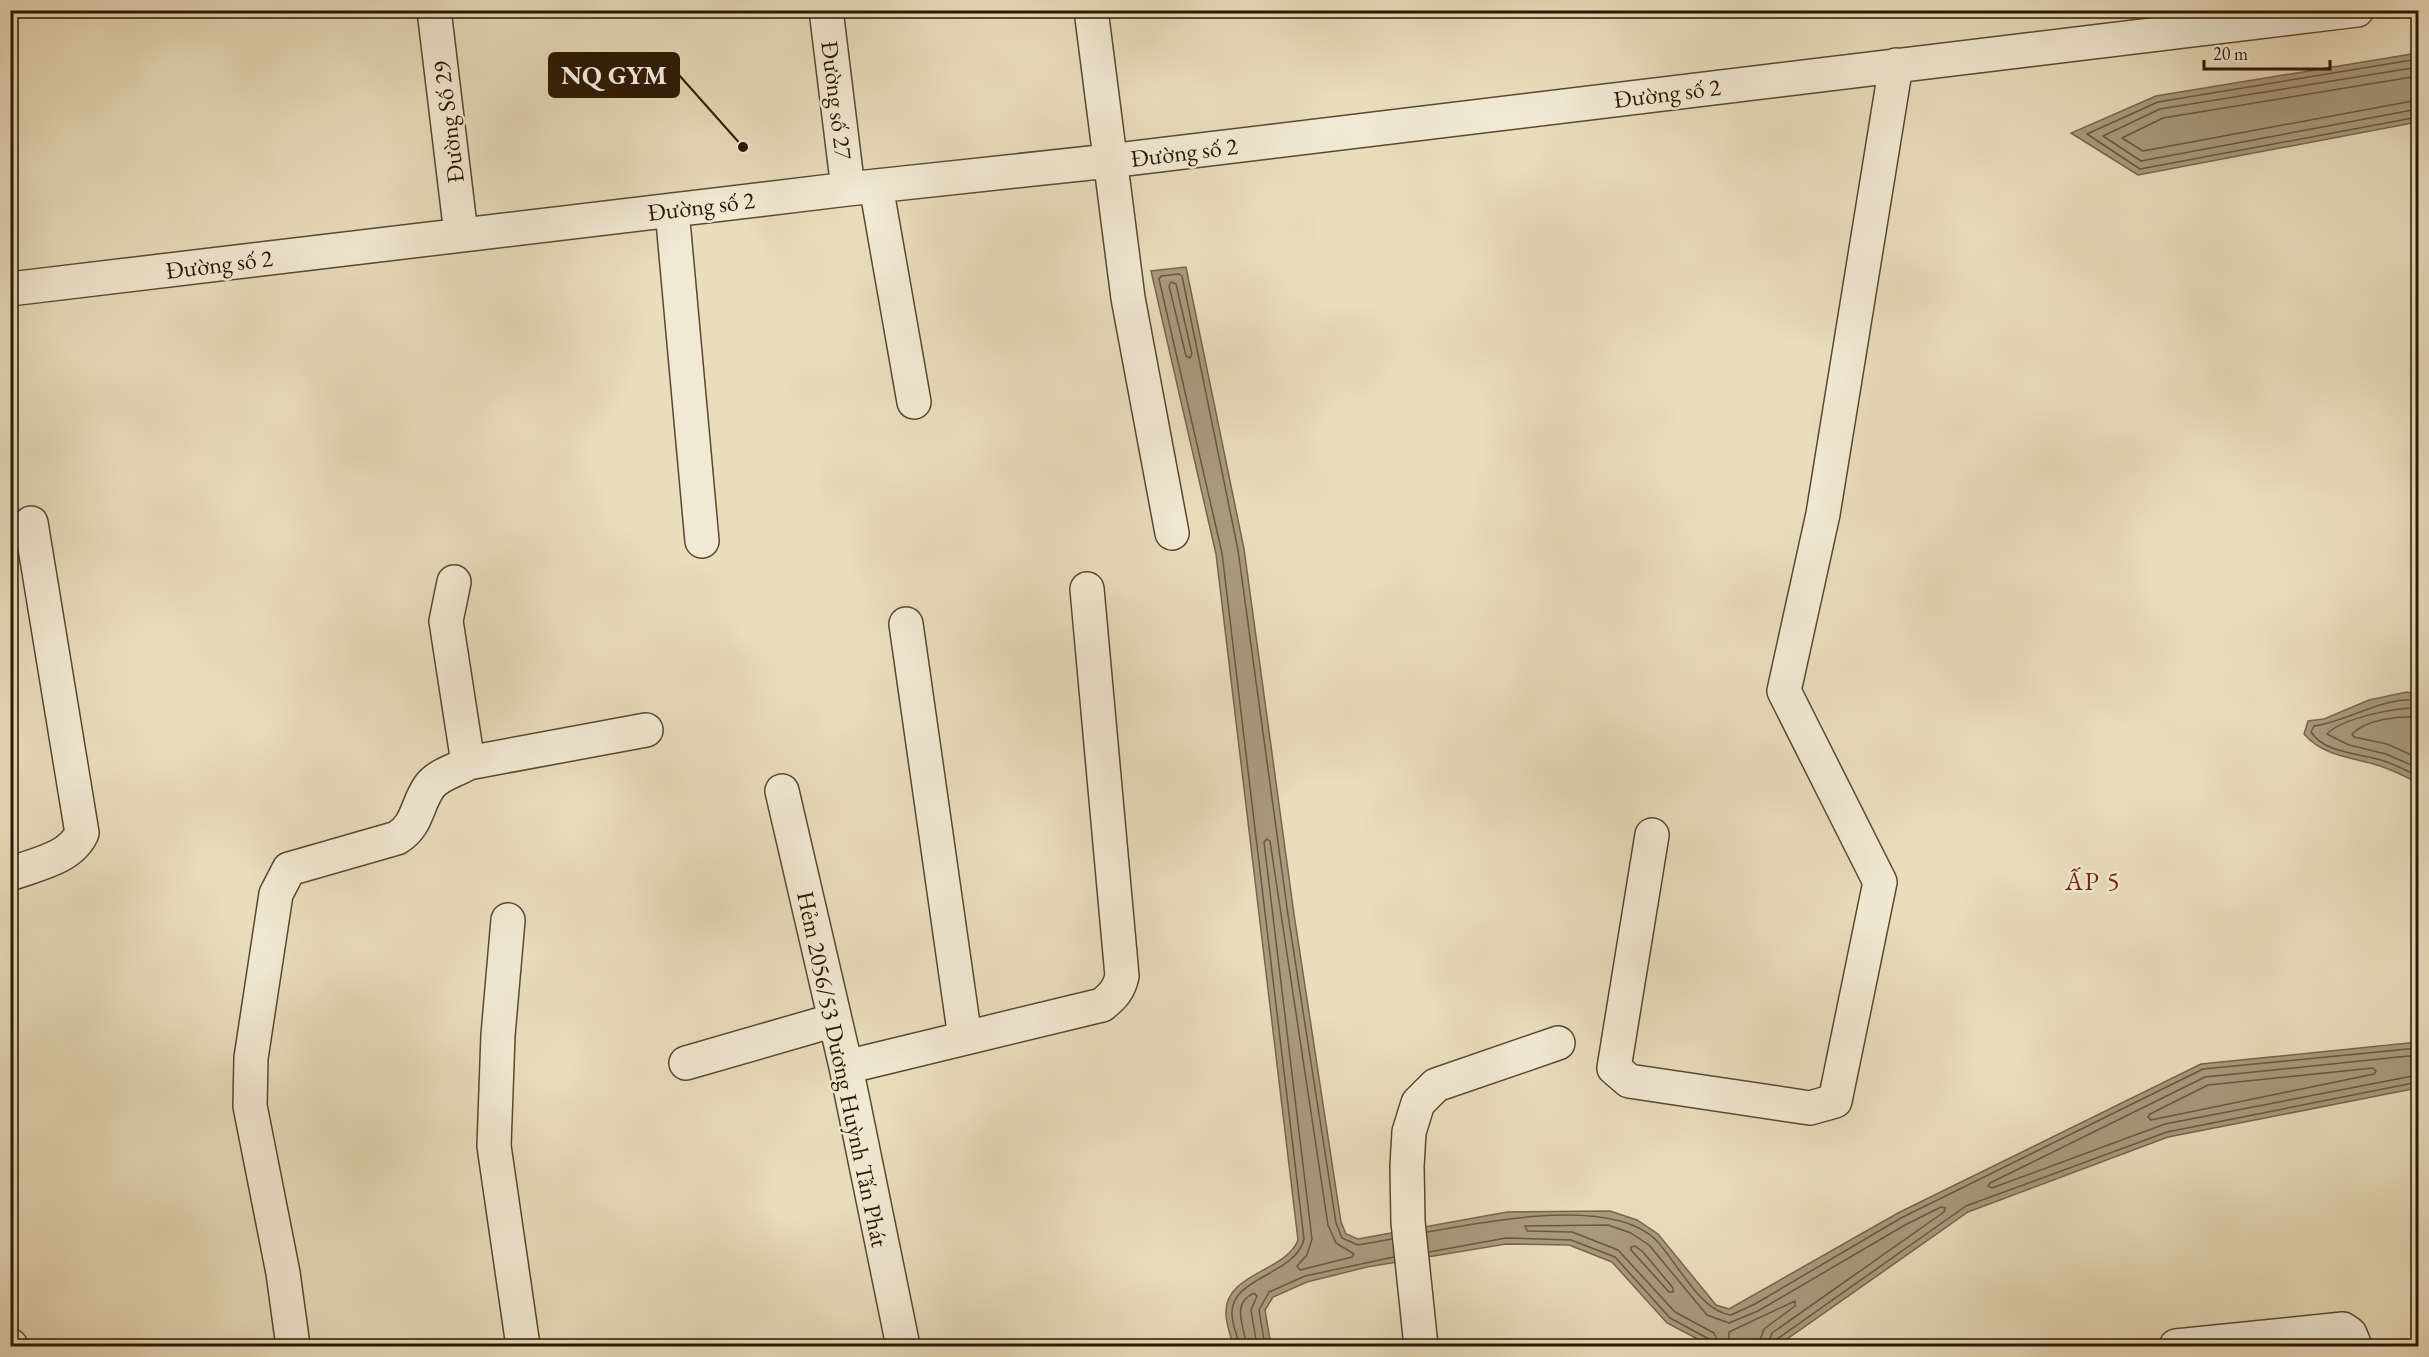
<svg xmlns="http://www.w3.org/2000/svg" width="2429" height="1357" font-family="'EB Garamond',serif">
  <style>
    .water { fill: #a89a7d; stroke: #75664c; stroke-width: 1.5 }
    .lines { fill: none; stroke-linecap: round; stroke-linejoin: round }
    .shore { stroke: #685840; stroke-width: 1.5 }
    .minor-casing { stroke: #594830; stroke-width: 36 }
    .minor { stroke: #f1e9d3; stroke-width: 33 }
    .labels { text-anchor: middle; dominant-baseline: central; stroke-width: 5; stroke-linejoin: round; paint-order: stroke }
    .street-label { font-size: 24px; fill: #291702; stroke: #f1e9d3 }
    .neighbourhood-label { font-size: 26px; letter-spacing: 1.5px; fill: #7a1f14; stroke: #f1e9d3 }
    .leader { fill: none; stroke: #291702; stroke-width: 2 }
    .callout-dot { fill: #291702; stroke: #f1e9d3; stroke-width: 2 }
    .callout { fill: #291702; stroke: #291702; stroke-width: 2 }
    .callout-label { font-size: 26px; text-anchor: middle; font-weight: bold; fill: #fff }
  </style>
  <rect width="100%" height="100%" fill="#e9ddbc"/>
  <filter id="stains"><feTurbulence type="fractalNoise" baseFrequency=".00333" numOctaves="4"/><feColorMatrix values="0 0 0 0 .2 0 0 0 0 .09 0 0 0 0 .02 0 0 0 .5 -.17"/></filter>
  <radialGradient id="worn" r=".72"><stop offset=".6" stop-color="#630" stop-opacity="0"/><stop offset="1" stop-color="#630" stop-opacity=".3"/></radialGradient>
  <path class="water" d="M 2418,53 L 2418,122 L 2138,175 L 2071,133 L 2156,96 Z
    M 1186,267 L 1244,549 L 1294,914 L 1341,1222 L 1346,1234 L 1358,1239 L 1507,1212 L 1610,1211 L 1637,1220 L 1658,1234 L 1716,1305 L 1729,1309 L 1898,1213 L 2201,1064 L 2418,1042 L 2418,1088 L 2168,1137 L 1968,1212 L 1777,1346 L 1711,1346 L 1667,1323 L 1612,1262 L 1569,1245 L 1506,1244 L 1367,1267 L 1307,1282 L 1273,1297 L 1265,1310 L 1271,1346 L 1233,1346 C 1231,1336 1226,1324 1226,1314 C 1224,1273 1286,1272 1298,1240 L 1216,554 L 1151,271 Z
    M 2407,692 L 2418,695 L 2418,783 C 2406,777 2393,770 2380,766 C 2353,757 2324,757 2304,734 L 2308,721 L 2324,719 L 2369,700 Z"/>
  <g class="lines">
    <path class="shore" d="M 2418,59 L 2158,102 L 2087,134 L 2140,169 L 2418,117
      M 2418,67 L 2160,109 L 2103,136 L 2141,161 L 2418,109
      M 2418,76 L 2163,118 L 2122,138 L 2143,151 L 2418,100
      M 1171,282 L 1176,284 L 1192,354 L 1190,358 L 1186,356 L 1169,286 Z
      M 2418,700 C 2380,697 2350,721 2314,726 L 2311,732 C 2325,754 2361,753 2384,761 C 2396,765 2407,771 2418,776
      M 2418,708 C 2397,707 2342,718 2327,734 L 2349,745 L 2386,754 L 2418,768
      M 2418,717 C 2398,716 2367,719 2352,734 L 2354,737 L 2387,744 L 2418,758
      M 1267,839 L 1270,841 L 1328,1225 L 1336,1243 L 1354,1254 L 1352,1257 L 1300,1270 L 1297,1266 L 1307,1255 L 1312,1239 L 1264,842 Z
      M 2418,1055 L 2205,1077 L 1990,1183 L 1988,1186 L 1992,1188 L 2165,1124 L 2418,1075
      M 2373,1068 L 2376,1071 L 2374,1074 L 2151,1120 L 2148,1117 L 2150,1114 L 2208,1085 Z
      M 1427,1232 C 1484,1222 1609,1196 1655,1239 C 1676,1260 1700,1312 1731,1315 L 1755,1304 L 1901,1218 L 2203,1069 L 2418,1048
      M 1635,1246 L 1643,1252 L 1673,1288 L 1673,1292 L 1669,1292 L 1631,1250 L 1631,1247 Z
      M 1429,1252 L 1506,1238 L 1571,1240 L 1615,1257 L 1670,1318 L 1709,1339 L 1713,1346
      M 1239,1346 C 1238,1336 1232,1325 1232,1314 C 1230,1277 1296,1275 1304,1239 L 1222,553 L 1159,279 L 1161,276 L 1179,274 L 1182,276 L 1238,550 L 1288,915 L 1336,1223 L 1342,1238 L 1358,1245 L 1392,1239
      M 1246,1346 C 1245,1326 1230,1304 1254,1293 L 1257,1296 L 1251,1310 L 1257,1346
      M 1265,1346 L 1259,1310 L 1269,1292 L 1305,1276 L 1394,1257
      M 1720,1346 L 1714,1333 L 1675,1312 L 1618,1250 L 1572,1232 L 1527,1231 L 1525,1226 L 1608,1225 L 1631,1233 L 1649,1245 L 1707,1315 L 1729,1323 L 1758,1311 L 1905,1225 L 1941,1207 L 1945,1208 L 1944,1212 L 1772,1333 L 1767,1346
      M 1729,1346 L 1729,1332 L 1795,1301 L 1795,1306 L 1764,1329 L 1758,1346
      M 1774,1346 L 1777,1339 L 1966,1206 L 2167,1132 L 2418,1082"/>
    <defs>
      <path id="minor" d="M 434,10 L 461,234
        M 826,10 L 848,189
        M 1091,10 L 1128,298 L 1172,533
        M 876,186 L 914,402
        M 672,210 L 702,541
        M 10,289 L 848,189 L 1109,161 L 2357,10
        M 906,624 L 965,1038
        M 468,763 L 646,730
        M 782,791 L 846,1067 L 903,1346
        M 1652,835 L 1614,1068 L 1629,1081 L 1810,1108 L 1835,1101 L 1880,882 L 1784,691 L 1823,514 L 1896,65
        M 10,874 C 36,864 70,859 82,833 L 31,523
        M 508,920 L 498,1035 L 494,1146 L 523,1346
        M 686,1063 L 835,1020
        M 846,1067 L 1102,1005 C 1113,996 1119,990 1122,976 L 1087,589
        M 10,1345 L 11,1346
        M 293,1346 L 283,1273 L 250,1106 L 251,1058 L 276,894 L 289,869 L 397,838 C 418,825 416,806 429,787 C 438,774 456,771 468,763 L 446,621 L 454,582
        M 1421,1346 L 1408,1222 L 1407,1166 L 1409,1132 L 1418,1103 L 1436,1085 L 1558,1043
        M 2176,1346 L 2343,1329 L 2350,1334 L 2355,1346"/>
    </defs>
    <use href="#minor" class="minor-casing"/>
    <use href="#minor" class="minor"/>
  </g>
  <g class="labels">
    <g class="street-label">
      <text transform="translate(1667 93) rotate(-7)">Đường số 2</text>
      <text transform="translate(837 100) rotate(83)">Đường số 27</text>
      <text transform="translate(448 122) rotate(-97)">Đường Số 29</text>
      <text transform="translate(1184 152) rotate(-7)">Đường số 2</text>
      <text transform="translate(701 206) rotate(-7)">Đường số 2</text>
      <text transform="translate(219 264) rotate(-7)">Đường số 2</text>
      <text transform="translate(843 1069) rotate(78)">Hẻm 2056/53 Dương Huỳnh Tấn Phát</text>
    </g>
    <g class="neighbourhood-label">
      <text x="2093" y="881">ẤP 5</text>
    </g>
  </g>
  <path class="leader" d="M743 147L679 75"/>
  <circle class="callout-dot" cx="743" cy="147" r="6"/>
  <rect class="callout" x="549" y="53" width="130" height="44" rx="6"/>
  <g class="callout-label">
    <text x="614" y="84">NQ GYM</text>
  </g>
  <rect width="2429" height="1357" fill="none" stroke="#e9ddbc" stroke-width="36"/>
  <rect x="12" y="12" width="2405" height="1333" fill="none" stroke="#291702" stroke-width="3"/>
  <rect x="18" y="18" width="2393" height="1321" fill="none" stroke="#291702" stroke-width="1.5"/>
  <path d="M2204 60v9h126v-9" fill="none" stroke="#291702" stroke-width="3"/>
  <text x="2213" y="60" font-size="18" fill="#291702" stroke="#f1e9d3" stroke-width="4.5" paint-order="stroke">20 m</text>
  <rect width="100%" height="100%" filter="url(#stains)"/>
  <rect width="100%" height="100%" fill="url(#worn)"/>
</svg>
